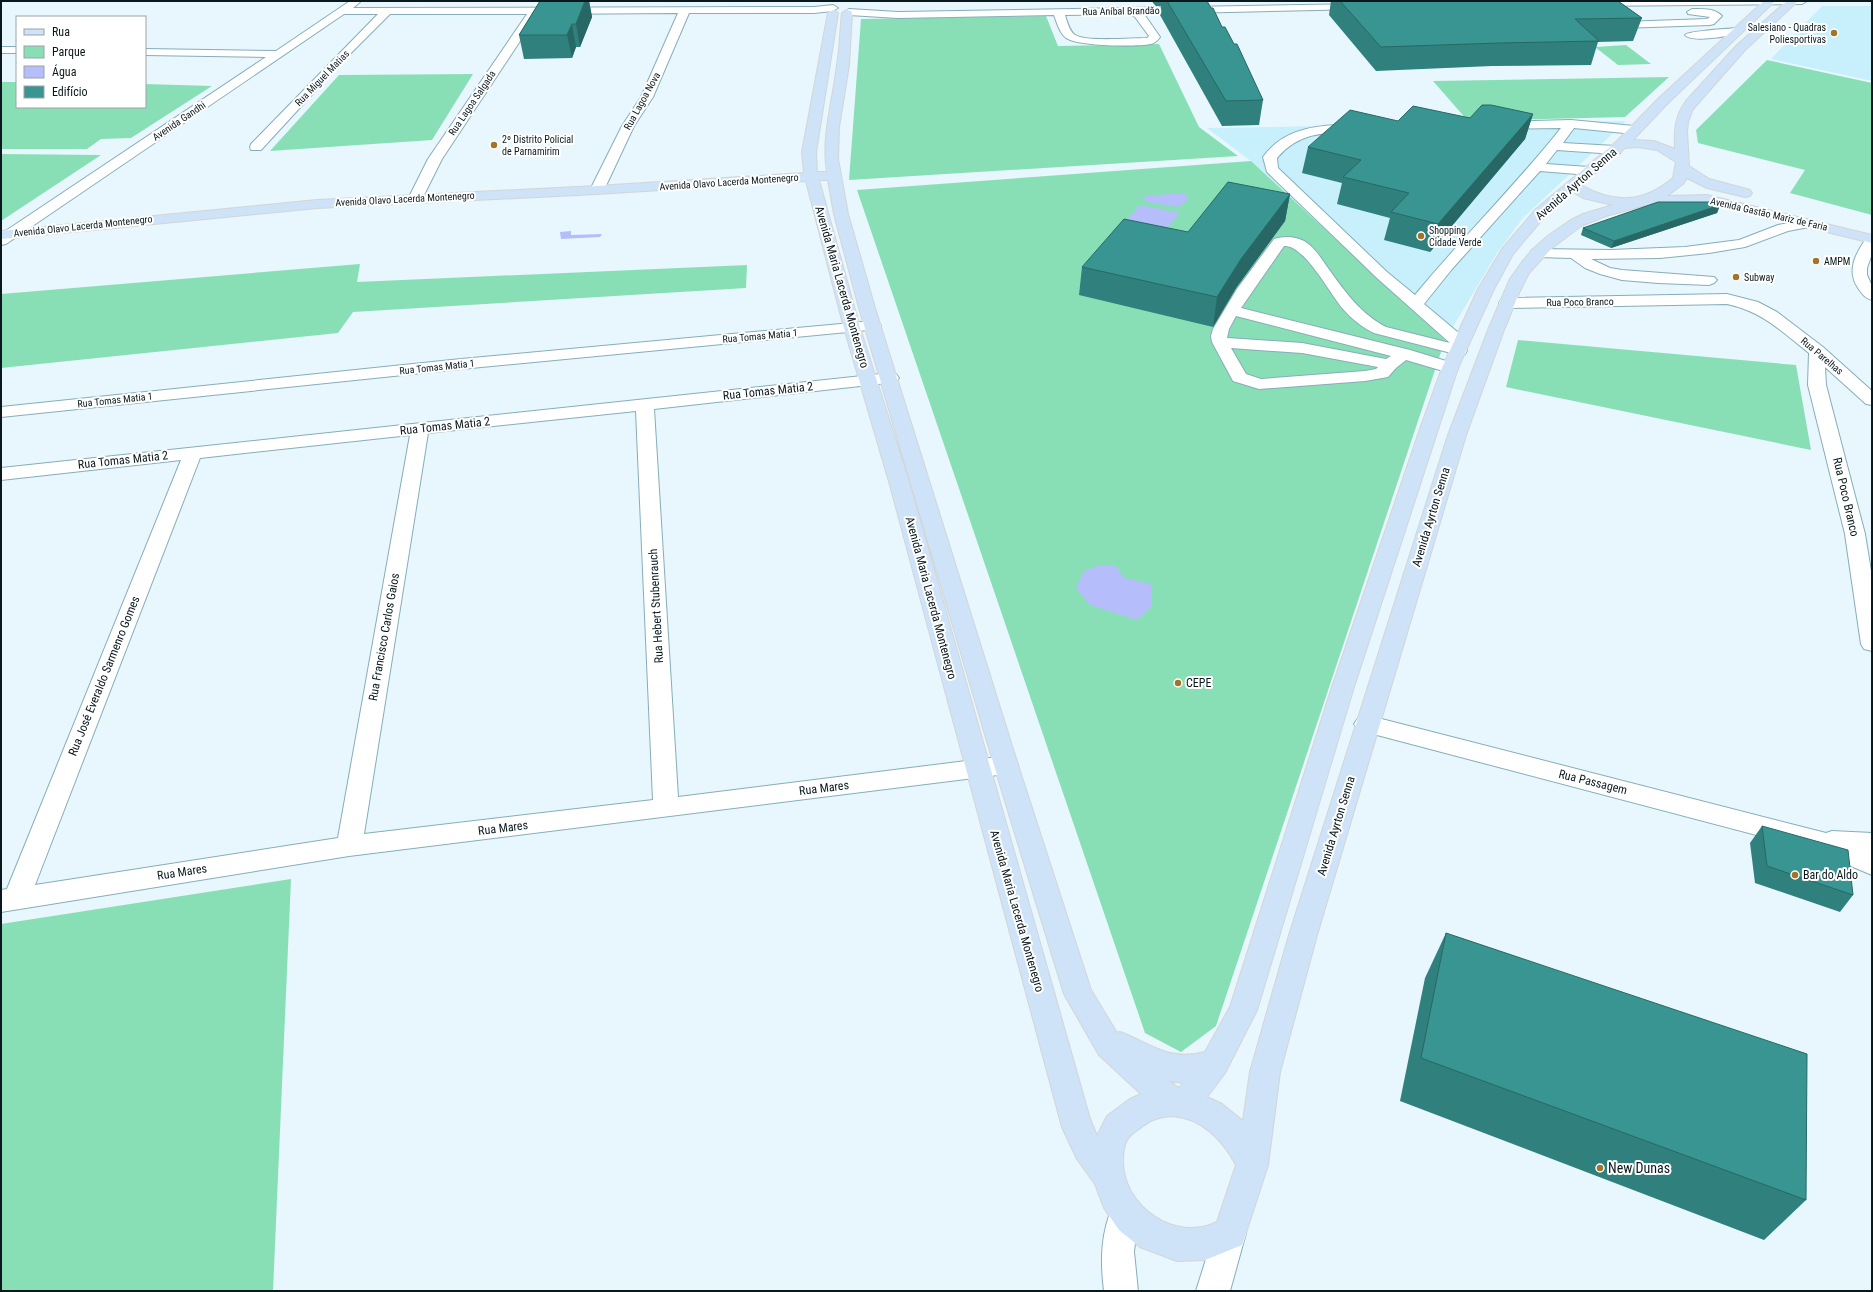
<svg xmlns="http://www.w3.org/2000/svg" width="1873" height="1292" font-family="'Roboto Condensed',sans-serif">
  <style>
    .built { fill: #c7effc }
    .green { fill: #89dfb5 }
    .water { fill: #b5befb }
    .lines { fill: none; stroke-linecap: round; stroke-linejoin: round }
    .minor-casing { stroke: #86adba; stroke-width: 2 }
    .major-casing { stroke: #d3d5d6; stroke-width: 2 }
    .minor { fill: #fff; fill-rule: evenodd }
    .major { fill: #cee3f8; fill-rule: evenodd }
    .wall { fill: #30807d }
    .shaded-wall { fill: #276866 }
    .building { fill: #389591; stroke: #276866 }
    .poi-dot { fill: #a37427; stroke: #fff; stroke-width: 1.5 }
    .labels { text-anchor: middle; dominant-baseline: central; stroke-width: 4; stroke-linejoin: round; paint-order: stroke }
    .far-street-label { font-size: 10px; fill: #09181d; stroke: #fff }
    .far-poi-label { font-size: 10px; fill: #09181d; stroke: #fff; text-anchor: start }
    .street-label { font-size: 12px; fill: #09181d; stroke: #fff }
    .poi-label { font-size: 12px; fill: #09181d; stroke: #fff; text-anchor: start }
    .near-poi-label { font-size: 14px; fill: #09181d; stroke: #fff; text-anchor: start }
  </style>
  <rect width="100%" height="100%" fill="#e7f7fd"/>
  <path class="built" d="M 1822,6 L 1872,6 L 1872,81 L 1771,59 Z
    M 1626,121 L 1523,218 L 1497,253 L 1445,340 L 1251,161 L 1207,128 Z"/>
  <path class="green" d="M 1046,16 L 1058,46 L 1159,44 L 1199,127 L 1238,156 L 849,180 L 861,19 Z
    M 1626,45 L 1651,64 L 1618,65 L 1595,47 Z
    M 1767,60 L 1872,83 L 1872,215 L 1790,193 L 1805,170 L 1698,143 L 1696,130 Z
    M 473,74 L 432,140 L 270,151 L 339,75 Z
    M 1669,77 L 1625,117 L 1468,121 L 1433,81 Z
    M 1,82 L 17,82 L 17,107 L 145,107 L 145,84 L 212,86 L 131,138 L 101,139 L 87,149 L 1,149 Z
    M 1,154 L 101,155 L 1,221 Z
    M 1251,161 L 1445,340 L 1216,1026 L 1181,1052 L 1145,1033 L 857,190 Z
    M 360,264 L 357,282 L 747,265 L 746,288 L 353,312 L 338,333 L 1,368 L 1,294 Z
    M 1518,340 L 1796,365 L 1811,450 L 1506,387 Z
    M 291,879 L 273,1291 L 1,1291 L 1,924 Z"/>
  <path class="water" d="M 1185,193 L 1188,200 L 1178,207 L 1147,202 L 1143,196 Z
    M 1140,205 L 1180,213 L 1154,243 L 1113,234 Z
    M 571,231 L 571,235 L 602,234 L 600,237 L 561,239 L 560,232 Z
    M 1100,565 L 1116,566 L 1124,578 L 1151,584 L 1152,606 L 1137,620 L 1090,605 L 1076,588 L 1084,571 Z"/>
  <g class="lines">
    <defs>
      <path id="minor" d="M 350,1 L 360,2 L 353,8 L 814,7 L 833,5 L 838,8 L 833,11 L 814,13 L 689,13 L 653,97 L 634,126 L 604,190 L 602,193 L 592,193 L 590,190 L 622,126 L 641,97 L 678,13 L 538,14 L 442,159 L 422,199 L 420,202 L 410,202 L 408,199 L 428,159 L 527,14 L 390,14 L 341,63 L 261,150 L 251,150 L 250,147 L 251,144 L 378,14 L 344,14 L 6,244 L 1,245 L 1,234 L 266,57 L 145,55 L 145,49 L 276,51 Z
        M 1592,1 L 1807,1 L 1802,4 L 1588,6 L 1587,4 Z
        M 1359,4 L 1364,7 L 1363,9 L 1144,14 L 1160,37 C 1158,40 1155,43 1151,44 C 1136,47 1080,46 1068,39 C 1060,35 1057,23 1054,15 L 898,18 L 849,15 L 844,12 L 849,9 L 898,12 ZM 1131,14 L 1135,17 L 1149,36 L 1147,38 C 1131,38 1086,42 1075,35 C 1069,31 1067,21 1065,15 Z
        M 1692,9 C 1702,9 1715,8 1722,16 L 1714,24 L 1710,25 L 1621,28 L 1616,25 L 1621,22 L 1707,19 L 1710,17 L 1688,14 L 1687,12 Z
        M 1736,28 L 1740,29 L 1741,31 L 1740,33 C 1730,36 1691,43 1685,35 C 1688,31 1727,29 1736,28 Z
        M 1,47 L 17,47 L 17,53 L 1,53 Z
        M 1571,120 L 1634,126 L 1638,127 L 1640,130 L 1638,133 L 1634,134 L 1574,128 L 1563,143 L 1615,146 L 1620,147 L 1621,150 L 1620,153 L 1615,154 L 1557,150 L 1546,164 L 1589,167 L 1594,168 L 1596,171 L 1594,174 L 1589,175 L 1540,171 L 1452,269 L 1424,304 L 1467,340 L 1469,344 L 1466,348 L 1467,350 L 1465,354 L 1459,355 L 1374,333 C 1362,327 1352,319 1343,309 C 1330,294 1304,244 1284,246 L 1241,308 L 1410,350 L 1456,364 L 1458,368 L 1456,372 L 1450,373 L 1406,360 L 1396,368 L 1388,377 L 1365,381 L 1259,389 L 1233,381 L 1212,342 L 1211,336 L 1213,329 L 1237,289 L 1274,239 C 1284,236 1294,236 1304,241 C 1315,247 1322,260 1330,271 C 1346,293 1361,314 1386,327 L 1450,343 L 1377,278 L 1267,172 L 1263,157 C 1281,132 1309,126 1338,125 C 1346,125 1355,123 1362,125 L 1364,128 L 1362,131 L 1358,132 C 1325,133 1300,131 1277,158 L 1278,168 L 1387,272 L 1415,295 C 1462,238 1515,186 1561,128 L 1500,129 L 1496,128 L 1494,125 L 1496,122 ZM 1236,316 L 1391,356 L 1386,359 L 1302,343 L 1227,338 L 1229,329 ZM 1231,348 L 1302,353 L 1378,367 L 1376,369 L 1365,371 L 1261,379 L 1246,374 Z
        M 1809,219 L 1814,220 L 1816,223 L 1814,226 L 1788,231 L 1745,247 L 1709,253 L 1660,258 L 1591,259 L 1610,268 L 1622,270 L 1714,277 L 1717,280 L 1714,283 L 1709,285 L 1658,283 L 1622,280 L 1600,274 L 1585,268 L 1571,258 L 1537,257 L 1532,256 L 1530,253 L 1532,250 L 1537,249 L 1611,250 L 1685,247 L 1739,240 L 1778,225 Z
        M 1872,236 L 1872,254 L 1867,268 L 1867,275 L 1872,286 L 1872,300 C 1865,298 1862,294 1858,288 C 1846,270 1856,253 1867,237 Z
        M 1727,294 L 1758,302 L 1777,312 L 1823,347 L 1872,391 L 1872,405 L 1866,404 L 1825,367 L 1826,385 L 1865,534 L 1872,577 L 1872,651 L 1864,649 L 1861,644 L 1845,534 L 1808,385 L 1809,353 C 1780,330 1763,312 1727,304 L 1507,308 L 1501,306 L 1499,303 L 1501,300 L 1507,298 Z
        M 873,321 L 879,323 L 881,326 L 879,329 L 461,369 L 1,417 L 1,407 L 461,359 Z
        M 890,373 L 896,374 L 899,378 L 896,382 L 654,409 L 678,797 L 1006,756 L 1015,759 L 1018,765 L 1015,771 L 1006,774 L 349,856 L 1,912 L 1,890 L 7,889 L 181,460 L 1,480 L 1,468 ZM 636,411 L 653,800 L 364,834 L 428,433 ZM 410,435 L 338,838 L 35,885 L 200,458 Z
        M 1366,715 L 1826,833 L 1832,831 L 1872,833 L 1872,875 L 1813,850 L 1358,730 L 1354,724 L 1358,718 Z
        M 1125,1198 L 1136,1203 L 1141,1214 L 1136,1234 L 1134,1252 L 1138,1291 L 1104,1291 C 1100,1259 1101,1232 1114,1203 Z
        M 1230,1217 L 1242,1221 L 1246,1233 L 1230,1291 L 1196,1291 L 1218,1221 Z"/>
      <path id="major" d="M 1764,1 L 1775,1 L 1667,104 L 1633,140 L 1654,141 L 1675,149 C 1674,130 1675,116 1686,101 L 1737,45 L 1787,1 L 1798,1 L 1745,50 L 1693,109 L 1688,122 L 1687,132 L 1689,166 L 1709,179 L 1750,190 L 1752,193 L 1750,196 L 1745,197 L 1707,188 L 1687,178 L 1683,184 L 1667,196 L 1707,195 L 1872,235 L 1872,243 L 1707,203 L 1642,206 L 1606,216 L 1581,226 L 1552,248 L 1529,273 L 1519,293 L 1504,330 L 1466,435 L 1317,935 L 1280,1072 L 1268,1165 L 1242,1245 L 1205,1260 L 1177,1261 L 1140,1247 L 1119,1230 L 1104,1208 L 1095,1184 L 1077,1159 L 1062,1127 L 890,485 L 844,328 L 806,181 L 597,194 L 317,208 L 1,239 L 1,231 L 317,200 L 597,186 L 804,173 L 802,152 L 828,13 L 833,10 L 838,13 L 816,152 L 817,172 L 827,172 C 821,137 833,100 837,65 C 840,48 840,30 842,13 L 847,10 L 851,11 L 852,13 L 849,65 L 839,127 L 838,159 L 848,214 L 875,308 L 1018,765 L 1091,990 L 1117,1033 L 1120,1032 C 1152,1044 1169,1062 1205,1052 L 1230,1007 L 1331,690 L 1421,426 L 1442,368 L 1478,289 L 1502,249 L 1536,209 L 1616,142 L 1659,98 ZM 1638,147 L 1657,150 L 1676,162 L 1673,178 C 1643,203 1615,204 1581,185 L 1625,148 ZM 819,180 L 828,180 L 834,214 L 859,308 L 994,765 L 1064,994 L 1099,1055 L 1141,1094 L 1130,1099 L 1107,1116 L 1097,1136 L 1090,1119 L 910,485 L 860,328 ZM 1573,192 L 1583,198 L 1613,205 L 1583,214 L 1571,220 L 1549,235 L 1534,248 L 1522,262 L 1510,279 L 1488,330 L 1448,435 L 1289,935 L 1250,1072 L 1243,1121 L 1222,1104 L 1207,1097 L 1225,1073 L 1257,1010 L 1353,690 L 1458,368 L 1494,289 L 1513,254 L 1546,215 ZM 1169,1081 L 1183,1083 L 1179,1088 ZM 1172,1116 C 1202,1118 1223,1140 1236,1165 L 1217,1222 C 1175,1243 1122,1206 1123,1160 C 1123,1152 1124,1143 1129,1137 C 1132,1134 1136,1131 1139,1129 C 1150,1120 1158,1117 1172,1116 Z"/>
    </defs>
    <use href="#minor" class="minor-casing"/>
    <use href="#major" class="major-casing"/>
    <use href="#minor" class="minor"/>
    <use href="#major" class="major"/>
  </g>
  <path class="wall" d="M 540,1 L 589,1 L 592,17 L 580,47 L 576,47 L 572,58 L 524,59 L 519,35 Z
    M 1152,1 L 1207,1 L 1222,27 L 1263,100 L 1259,125 L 1222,126 L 1160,15 L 1161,6 L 1155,6 Z
    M 1331,1 L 1618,1 L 1642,18 L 1633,41 L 1598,42 L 1591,65 L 1492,66 L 1376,71 L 1329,15 Z
    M 1533,114 L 1525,139 L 1430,252 L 1384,240 L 1390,218 L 1337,204 L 1342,183 L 1302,173 L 1308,147 L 1470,118 Z
    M 1290,194 L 1285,221 L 1236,288 L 1213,327 L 1079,295 L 1082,267 L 1188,232 Z
    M 1720,205 L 1717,213 L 1611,248 L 1581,235 L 1583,228 Z
    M 1762,826 L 1853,895 L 1840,912 L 1755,883 L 1750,843 Z
    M 1446,933 L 1806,1200 L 1764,1240 L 1400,1101 L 1425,978 Z"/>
  <path class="shaded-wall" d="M 585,1 L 589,1 L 592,17 L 580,47 L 576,24 Z
    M 572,24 L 576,47 L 572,58 L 567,35 Z
    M 1533,114 L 1525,139 L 1430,252 L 1438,224 Z
    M 1290,194 L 1285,221 L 1236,288 L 1213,327 L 1217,297 L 1241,259 Z
    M 1720,205 L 1717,213 L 1611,248 L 1614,241 Z"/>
  <path class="building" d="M 540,1 L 585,1 L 576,24 L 572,24 L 567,35 L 519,35 Z
    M 1167,1 L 1207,1 L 1211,8 L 1213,8 L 1222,27 L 1225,27 L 1234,44 L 1237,44 L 1263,100 L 1226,101 Z
    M 1340,1 L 1618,1 L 1642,18 L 1575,19 L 1599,41 L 1499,43 L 1381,47 Z
    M 1482,105 L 1491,105 L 1533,114 L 1438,224 L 1391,212 L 1409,193 L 1343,177 L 1361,160 L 1308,147 L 1350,110 L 1398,121 L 1413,106 L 1470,118 Z
    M 1228,182 L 1290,194 L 1241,259 L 1217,297 L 1082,267 L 1124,219 L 1188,232 Z
    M 1658,202 L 1719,202 L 1720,205 L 1614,241 L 1583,228 Z
    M 1762,826 L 1848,850 L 1853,895 L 1767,866 Z
    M 1446,933 L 1807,1054 L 1806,1200 L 1421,1058 Z"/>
  <g class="poi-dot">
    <circle cx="1834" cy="33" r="4"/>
    <circle cx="494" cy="145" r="4"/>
    <circle cx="1421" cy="236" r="4"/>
    <circle cx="1816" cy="261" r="4"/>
    <circle cx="1736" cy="277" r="4"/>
    <circle cx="1178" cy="683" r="4"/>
    <circle cx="1795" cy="875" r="4"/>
    <circle cx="1600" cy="1168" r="4"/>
  </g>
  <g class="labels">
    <g class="far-street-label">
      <text transform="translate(1121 11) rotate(-1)">Rua Aníbal Brandão</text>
      <text transform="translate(322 78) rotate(-46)">Rua Miguel Matias</text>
      <text transform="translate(642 101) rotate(-61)">Rua Lagoa Nova</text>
      <text transform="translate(472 103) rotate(-56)">Rua Lagoa Salgada</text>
      <text transform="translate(179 121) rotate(-34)">Avenida Gandhi</text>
      <text transform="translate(729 182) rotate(-4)">Avenida Olavo Lacerda Montenegro</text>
      <text transform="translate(405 199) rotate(-3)">Avenida Olavo Lacerda Montenegro</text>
      <text transform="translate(1769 214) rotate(13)">Avenida Gastão Mariz de Faria</text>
      <text transform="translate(83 226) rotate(-6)">Avenida Olavo Lacerda Montenegro</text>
      <text transform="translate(1580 302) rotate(-1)">Rua Poco Branco</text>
      <text transform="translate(760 336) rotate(-5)">Rua Tomas Matia 1</text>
      <text transform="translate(1822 356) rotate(40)">Rua Parelhas</text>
      <text transform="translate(437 367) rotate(-6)">Rua Tomas Matia 1</text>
      <text transform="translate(115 400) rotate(-6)">Rua Tomas Matia 1</text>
    </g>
    <g class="far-poi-label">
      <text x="1826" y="27" text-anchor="end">Salesiano - Quadras<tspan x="1826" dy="12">Poliesportivas</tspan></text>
      <text x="502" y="139">2º Distrito Policial<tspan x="502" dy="12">de Parnamirim</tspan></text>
      <text x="1429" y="230">Shopping<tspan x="1429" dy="12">Cidade Verde</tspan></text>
      <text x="1824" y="261">AMPM</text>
      <text x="1744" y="277">Subway</text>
    </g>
    <g class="street-label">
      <text transform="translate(1576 184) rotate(-41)">Avenida Ayrton Senna</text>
      <text transform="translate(842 287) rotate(74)">Avenida Maria Lacerda Montenegro</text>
      <text transform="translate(768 391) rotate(-6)">Rua Tomas Matia 2</text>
      <text transform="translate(445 426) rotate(-6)">Rua Tomas Matia 2</text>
      <text transform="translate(123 460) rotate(-6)">Rua Tomas Matia 2</text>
      <text transform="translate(1846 497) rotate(77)">Rua Poco Branco</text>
      <text transform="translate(1431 517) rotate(-73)">Avenida Ayrton Senna</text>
      <text transform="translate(931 598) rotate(75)">Avenida Maria Lacerda Montenegro</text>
      <text transform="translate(656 606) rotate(-93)">Rua Hebert Stubenrauch</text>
      <text transform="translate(384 637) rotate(-80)">Rua Francisco Carlos Gaios</text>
      <text transform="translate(104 676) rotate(-68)">Rua José Everaldo Sarmenro Gomes</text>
      <text transform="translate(1593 782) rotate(14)">Rua Passagem</text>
      <text transform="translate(824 788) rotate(-7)">Rua Mares</text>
      <text transform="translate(1336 826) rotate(-73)">Avenida Ayrton Senna</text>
      <text transform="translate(503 828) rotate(-7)">Rua Mares</text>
      <text transform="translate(182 872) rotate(-9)">Rua Mares</text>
      <text transform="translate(1017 911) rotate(74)">Avenida Maria Lacerda Montenegro</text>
    </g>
    <g class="poi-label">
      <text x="1186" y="683">CEPE</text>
      <text x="1803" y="875">Bar do Aldo</text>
    </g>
    <g class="near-poi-label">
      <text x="1608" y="1168">New Dunas</text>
    </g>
  </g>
  <rect width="1873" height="1292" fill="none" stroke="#09181d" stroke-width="4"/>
  <rect x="16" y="16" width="130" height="92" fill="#ffffff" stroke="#9da3a5"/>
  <rect x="24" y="29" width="20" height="6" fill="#cee3f8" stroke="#9da3a5"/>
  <text x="52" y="36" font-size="12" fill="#09181d">Rua</text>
  <rect x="24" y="46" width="20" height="12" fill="#89dfb5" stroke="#9da3a5"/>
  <text x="52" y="56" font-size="12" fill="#09181d">Parque</text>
  <rect x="24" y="66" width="20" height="12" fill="#b5befb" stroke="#9da3a5"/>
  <text x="52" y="76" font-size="12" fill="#09181d">Água</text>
  <rect x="24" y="86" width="20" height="12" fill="#389591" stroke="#9da3a5"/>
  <text x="52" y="96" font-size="12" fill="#09181d">Edifício</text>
</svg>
